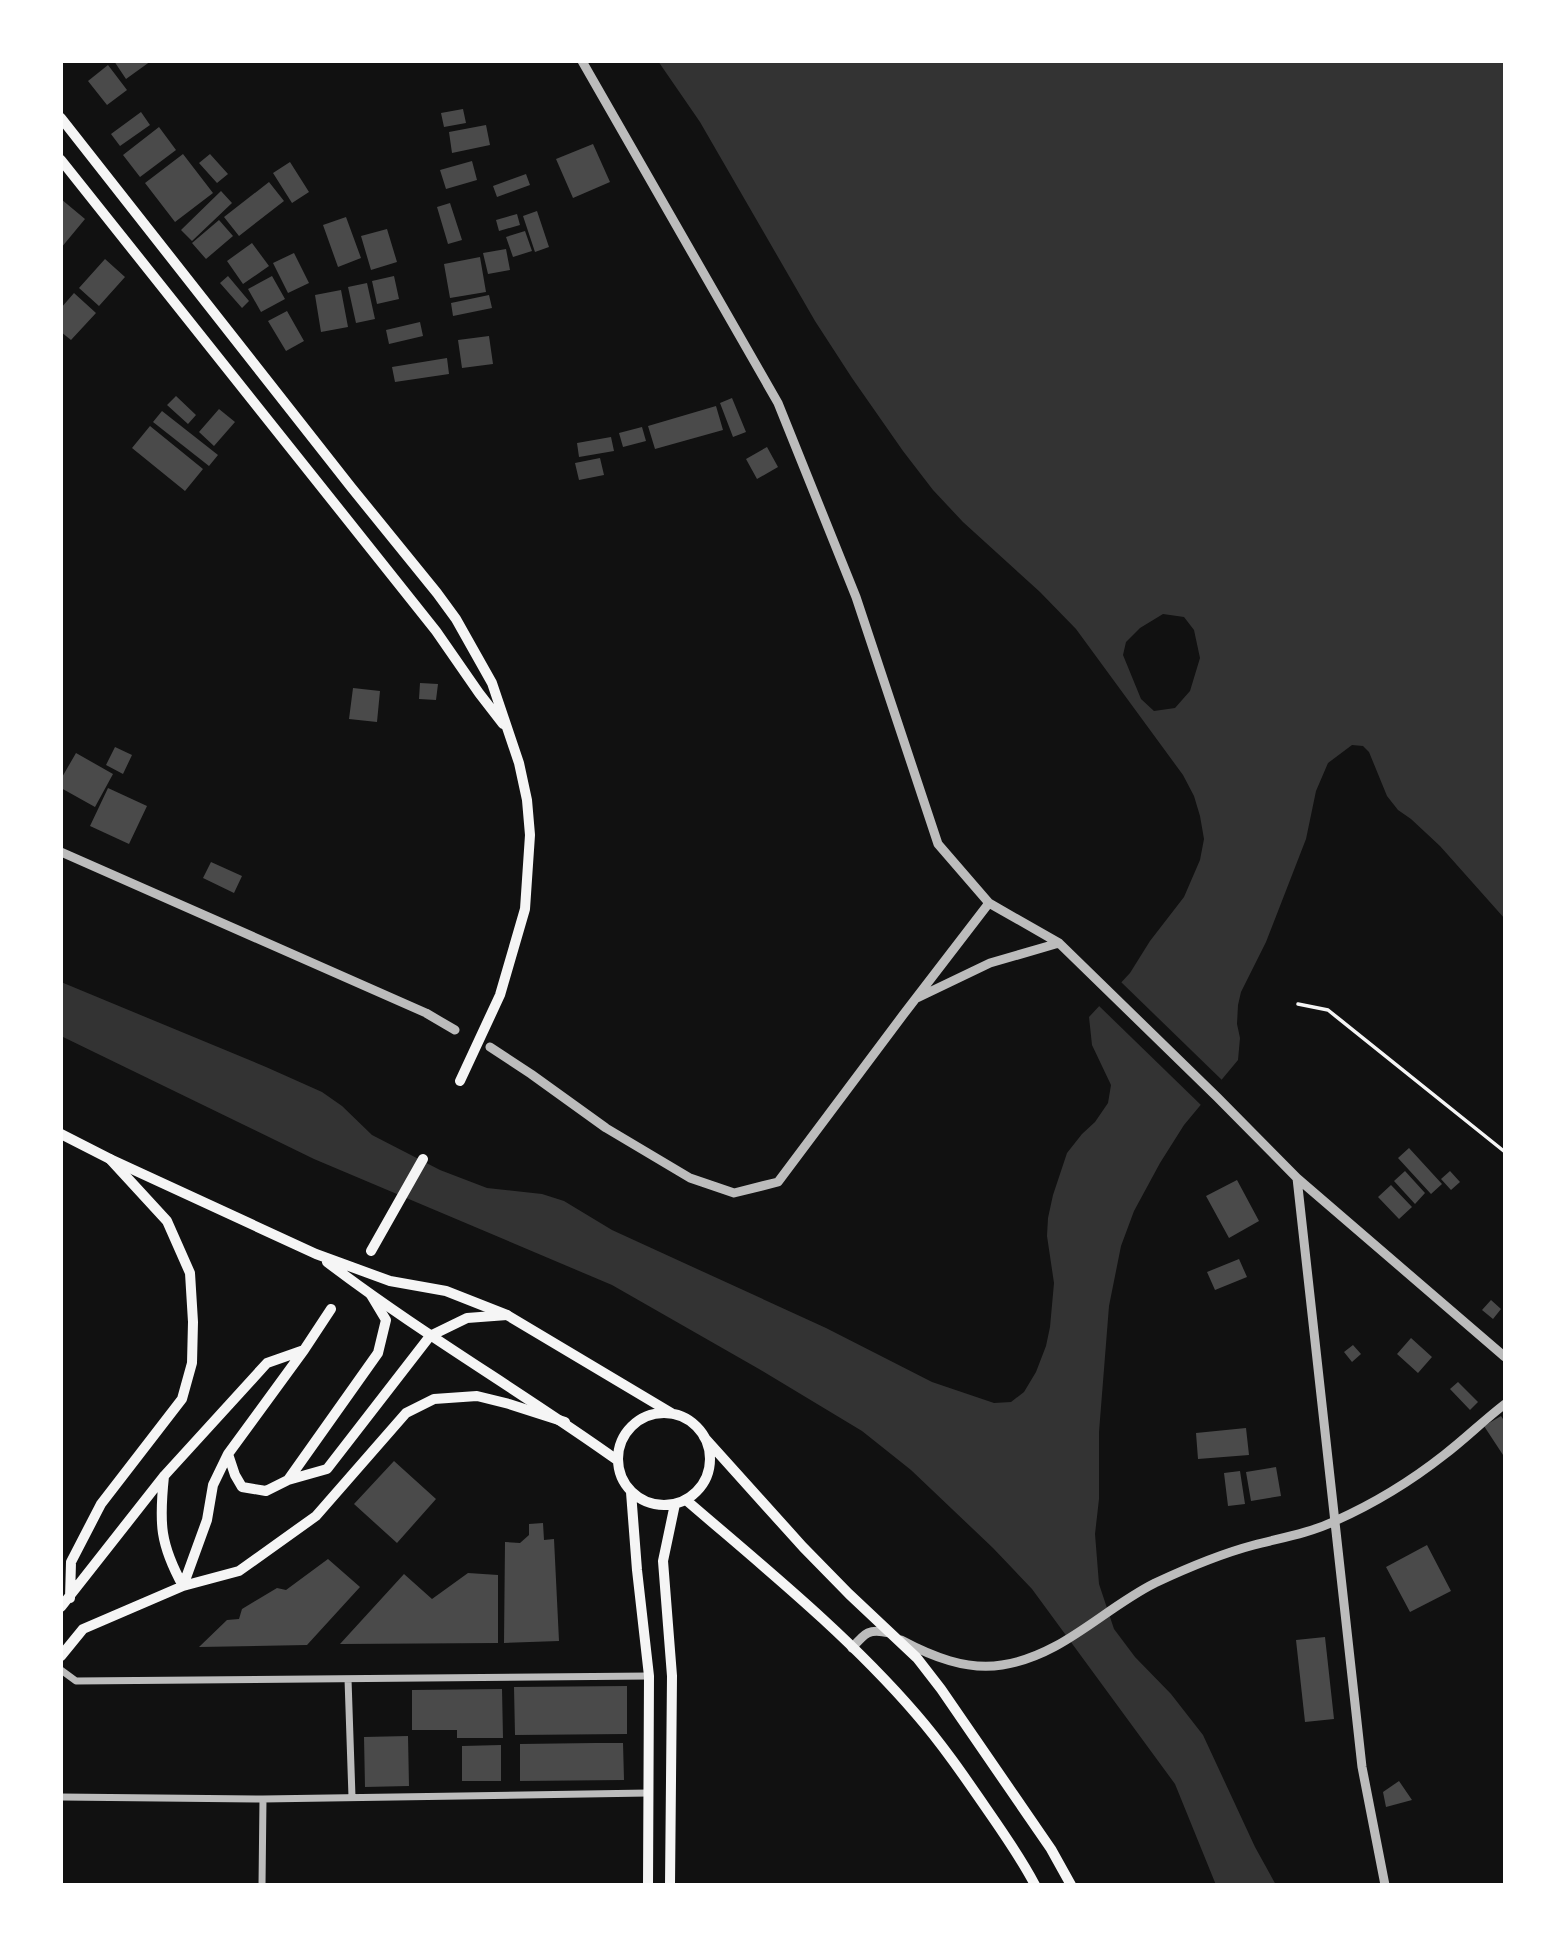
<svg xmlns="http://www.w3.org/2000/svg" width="1566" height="1946" font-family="Spectral,serif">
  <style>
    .water { fill: #333; fill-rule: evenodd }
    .pier { fill: #111 }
    .building { fill: #4a4a4a }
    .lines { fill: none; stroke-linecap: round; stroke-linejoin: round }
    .path { stroke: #f5f5f5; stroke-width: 3.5 }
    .minor { stroke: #bcbcbc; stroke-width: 7 }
    .tertiary { stroke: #bcbcbc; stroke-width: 9 }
    .secondary { stroke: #f5f5f5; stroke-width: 10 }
    .primary { stroke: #f5f5f5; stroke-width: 10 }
  </style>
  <rect width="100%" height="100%" fill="#111"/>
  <path class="water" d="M 658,61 L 1505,61 L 1505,919 L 1440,846 L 1411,819 L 1398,810 L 1387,796 L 1369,752 L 1363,746 L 1352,745 L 1328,763 L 1316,791 L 1306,839 L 1266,942 L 1241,992 L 1238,1005 L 1237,1024 L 1240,1038 L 1238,1060 L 1184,1125 L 1160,1163 L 1134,1211 L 1121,1246 L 1109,1306 L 1099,1432 L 1099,1499 L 1095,1534 L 1099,1584 L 1114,1629 L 1135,1657 L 1171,1694 L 1203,1735 L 1255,1847 L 1276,1885 L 1216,1885 L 1175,1784 L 1032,1589 L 993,1548 L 911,1470 L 862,1431 L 759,1369 L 612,1285 L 314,1159 L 61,1036 L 61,982 L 266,1067 L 322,1092 L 342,1106 L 372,1135 L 440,1170 L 487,1188 L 542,1194 L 564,1201 L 612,1230 L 826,1328 L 932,1382 L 994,1403 L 1011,1402 L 1024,1392 L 1036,1372 L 1046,1346 L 1050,1327 L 1054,1283 L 1047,1236 L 1048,1218 L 1053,1195 L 1067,1153 L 1082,1134 L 1095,1122 L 1108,1103 L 1111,1085 L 1092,1045 L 1089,1017 L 1130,973 L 1150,941 L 1184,897 L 1200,860 L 1204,839 L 1200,816 L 1194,796 L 1183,775 L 1076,629 L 1040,592 L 963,522 L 933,490 L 903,451 L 852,378 L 815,321 L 700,122 ZM 1163,614 L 1184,617 L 1194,630 L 1200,658 L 1190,691 L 1175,708 L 1154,711 L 1141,699 L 1123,655 L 1126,642 L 1140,628 Z"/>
  <path class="pier" d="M 1119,980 L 1224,1082 L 1203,1107 L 1097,1004 Z"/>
  <path class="building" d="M 114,61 L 151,61 L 126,79 Z
    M 108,65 L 127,90 L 107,105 L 88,81 Z
    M 463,109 L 466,123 L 444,127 L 441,113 Z
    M 141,112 L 150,125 L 120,146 L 111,134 Z
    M 486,125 L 490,145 L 452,153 L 449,132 Z
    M 159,127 L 176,150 L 140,177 L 123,155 Z
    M 593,144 L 610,182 L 573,198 L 556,159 Z
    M 183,154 L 213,193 L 175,222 L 145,183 Z
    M 210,154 L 228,174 L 217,183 L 199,163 Z
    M 472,161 L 477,180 L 446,189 L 440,170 Z
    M 290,162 L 309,192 L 292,203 L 273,173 Z
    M 526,174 L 530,185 L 497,197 L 493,186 Z
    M 269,182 L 284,201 L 239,236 L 224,217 Z
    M 221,191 L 232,203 L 192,241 L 181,230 Z
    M 61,199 L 85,219 L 61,248 Z
    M 450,203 L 462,240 L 448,244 L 437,207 Z
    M 537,211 L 549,247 L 535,252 L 523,216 Z
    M 517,214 L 520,225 L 499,231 L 496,220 Z
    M 346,217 L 361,258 L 338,267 L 323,225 Z
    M 219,220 L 233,236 L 206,259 L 192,243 Z
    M 387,229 L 397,262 L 371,270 L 361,236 Z
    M 525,231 L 532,251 L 513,257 L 506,237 Z
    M 252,243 L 269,266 L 243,284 L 227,261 Z
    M 506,249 L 510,270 L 488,274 L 483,253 Z
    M 294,253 L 309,283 L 288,293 L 273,263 Z
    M 480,257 L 486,292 L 450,298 L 444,264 Z
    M 105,259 L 125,277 L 99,306 L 79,288 Z
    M 228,276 L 249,301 L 242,308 L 220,283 Z
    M 272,276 L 285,299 L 261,312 L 248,289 Z
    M 394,276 L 399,299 L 377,304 L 372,281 Z
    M 367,283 L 375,319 L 356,323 L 348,287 Z
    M 341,290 L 348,327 L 321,332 L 315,295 Z
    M 74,293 L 96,313 L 71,340 L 61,332 L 61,308 Z
    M 489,295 L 492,308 L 453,316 L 451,303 Z
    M 287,311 L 304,341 L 286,351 L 268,321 Z
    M 420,322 L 423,336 L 389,344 L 386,330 Z
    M 489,336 L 493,364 L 462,368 L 458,340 Z
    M 447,358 L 449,374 L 395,382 L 392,367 Z
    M 176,396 L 196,415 L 188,424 L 167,405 Z
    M 732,398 L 746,432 L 733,437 L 720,403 Z
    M 716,406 L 723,430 L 655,449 L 648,426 Z
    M 219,409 L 235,422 L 214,446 L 199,432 Z
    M 162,411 L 218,455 L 209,466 L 153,422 Z
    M 150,426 L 203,469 L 185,491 L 132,448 Z
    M 642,427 L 646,441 L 623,447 L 619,433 Z
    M 611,437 L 614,451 L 579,457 L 577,443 Z
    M 767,447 L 778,467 L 757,479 L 746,459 Z
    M 600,458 L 604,475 L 579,480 L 575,463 Z
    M 420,683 L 438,684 L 436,700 L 419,699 Z
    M 353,688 L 380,691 L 377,722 L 349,719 Z
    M 115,747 L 132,755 L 123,774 L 106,765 Z
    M 76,753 L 113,774 L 95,807 L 61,788 L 61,779 Z
    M 108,788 L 147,806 L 129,844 L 90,826 Z
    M 211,862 L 242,876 L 234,893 L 203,878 Z
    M 1409,1148 L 1442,1184 L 1431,1194 L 1398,1158 Z
    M 1405,1171 L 1425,1193 L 1415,1204 L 1394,1181 Z
    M 1450,1171 L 1460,1182 L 1451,1190 L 1441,1179 Z
    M 1237,1180 L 1259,1221 L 1229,1238 L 1206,1196 Z
    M 1391,1185 L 1412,1207 L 1399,1219 L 1378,1197 Z
    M 1239,1259 L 1247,1277 L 1215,1290 L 1207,1272 Z
    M 1491,1300 L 1501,1309 L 1493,1319 L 1482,1310 Z
    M 1411,1338 L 1432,1357 L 1418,1373 L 1397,1354 Z
    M 1353,1345 L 1361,1354 L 1352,1362 L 1344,1352 Z
    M 1458,1382 L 1478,1402 L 1470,1410 L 1450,1389 Z
    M 1501,1416 L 1505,1422 L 1505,1458 L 1484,1426 Z
    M 1246,1428 L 1249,1455 L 1198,1459 L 1196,1433 Z
    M 394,1461 L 436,1499 L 397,1543 L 354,1504 Z
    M 1276,1467 L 1281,1496 L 1251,1501 L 1246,1472 Z
    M 1240,1471 L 1245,1504 L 1228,1506 L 1224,1473 Z
    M 543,1523 L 544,1540 L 554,1539 L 559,1641 L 504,1643 L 505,1542 L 520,1543 L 529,1535 L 529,1524 Z
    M 1427,1545 L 1451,1591 L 1410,1612 L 1386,1567 Z
    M 328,1559 L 360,1587 L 307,1645 L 199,1647 L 227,1620 L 239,1619 L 242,1609 L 277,1588 L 286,1590 Z
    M 468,1573 L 498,1575 L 498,1643 L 340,1644 L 404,1574 L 432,1599 Z
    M 1325,1637 L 1334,1719 L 1305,1722 L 1296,1640 Z
    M 627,1686 L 627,1734 L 515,1735 L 514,1687 Z
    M 502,1689 L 503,1738 L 457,1738 L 457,1730 L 412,1730 L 412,1690 Z
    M 408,1736 L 409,1786 L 365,1787 L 364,1737 Z
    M 595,1743 L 623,1743 L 624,1780 L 520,1781 L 520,1744 Z
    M 501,1745 L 501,1781 L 462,1781 L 462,1746 Z
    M 1399,1781 L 1412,1800 L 1386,1807 L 1383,1792 Z"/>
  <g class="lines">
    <path class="path" d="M 1298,1004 L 1328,1010 L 1505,1152"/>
    <path class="minor" d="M 61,1670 L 76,1681 L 649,1676
      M 348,1679 L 352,1797
      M 61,1797 L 263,1799 L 648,1793
      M 262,1885 L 263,1799"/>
    <path class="tertiary" d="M 61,852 L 426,1013 L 455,1030
      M 989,903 L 1059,943 L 1217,1097 L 1297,1178 L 1505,1357
      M 917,998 L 990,963 L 1059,943
      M 490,1047 L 531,1074 L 606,1128 L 690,1178 L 734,1193 L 778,1182 L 903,1015 L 989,903 L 938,844 L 856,597 L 778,403 L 582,61
      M 1297,1178 L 1362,1767 L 1385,1885
      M 901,1640 C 931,1656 967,1671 1002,1665 C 1062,1656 1103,1609 1155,1583 C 1187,1568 1220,1554 1254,1545 C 1281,1538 1310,1533 1335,1521 C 1373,1504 1411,1481 1444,1455 C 1465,1439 1484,1420 1505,1404
      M 852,1648 C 865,1633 869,1628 889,1633"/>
    <path class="secondary" d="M 61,1134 L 110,1159 L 316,1254 L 390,1281 L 446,1291 L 507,1315 L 673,1414
      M 327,1262 C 420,1333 522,1392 617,1460
      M618 1459a46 46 0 1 1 92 0a46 46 0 1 1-92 0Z
      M 704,1437 L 803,1547 L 849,1594 L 917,1658 L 941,1689 L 1051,1849 L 1071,1885
      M 631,1492 L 637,1570 L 649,1676 L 648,1885
      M 686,1500 C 765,1568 848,1635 916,1714 C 942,1744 964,1776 986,1808 C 1004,1834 1021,1858 1035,1885
      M 670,1885 L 672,1676 L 663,1561 L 675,1504"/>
    <path class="primary" d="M 61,118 L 351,487 L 437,593 L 456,619 L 492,683 L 519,763 L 527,800 L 530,835 L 525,909 L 500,995 L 460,1081
      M 61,160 L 436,631 L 479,693 L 503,724
      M 371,1251 L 423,1159
      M 228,1454 L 235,1475 L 242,1487 L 266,1491 L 288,1480 L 327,1469 L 430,1336 L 467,1318 L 507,1315
      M 164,1476 C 159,1524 160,1544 183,1586 L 239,1571 L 316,1516 L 406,1413 L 434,1399 L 477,1396 L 509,1404 L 565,1422
      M 288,1480 L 378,1353 L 386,1320 L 371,1295
      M 70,1598 L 71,1562 L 101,1504 L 182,1399 L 192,1363 L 193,1322 L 190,1273 L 167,1221 L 110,1159
      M 61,1607 L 164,1476 L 267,1363 L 304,1350
      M 61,1656 L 83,1629 L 183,1586 L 207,1520 L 213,1485 L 228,1454 L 304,1350 L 331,1309"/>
  </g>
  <rect width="1566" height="1946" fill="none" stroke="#ffffff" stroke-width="126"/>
</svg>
